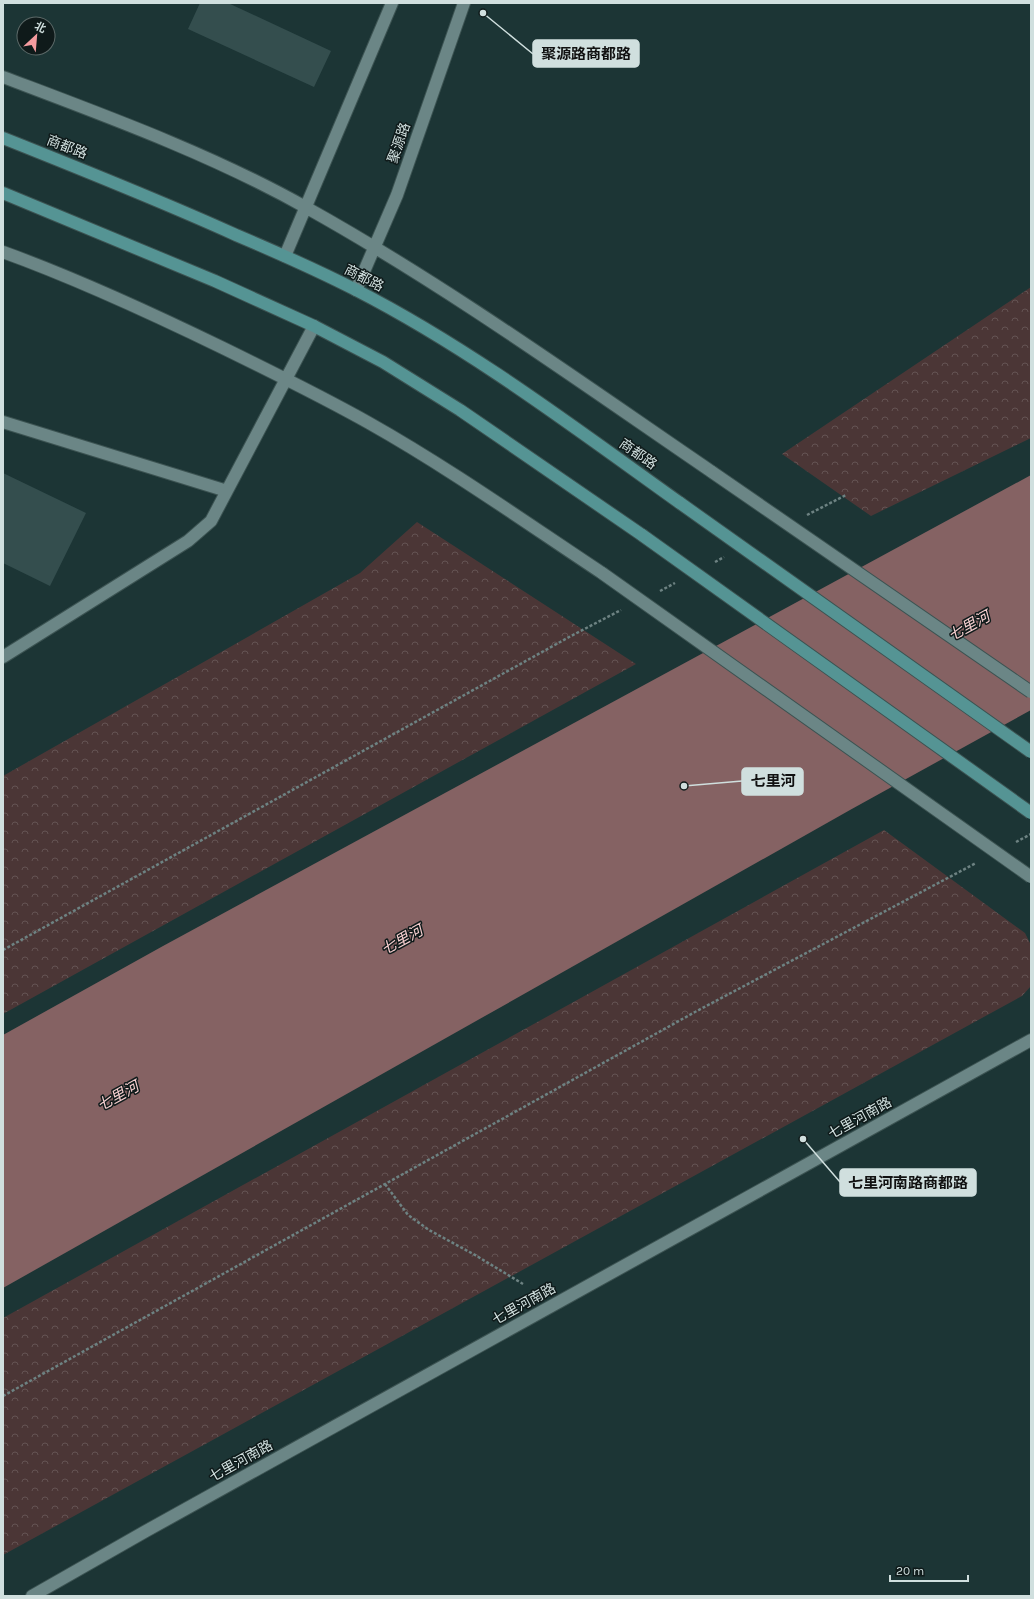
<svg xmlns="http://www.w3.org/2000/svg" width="1034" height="1599" font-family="Karla,'Noto Sans SC',sans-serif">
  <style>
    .park { fill: url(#park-crowns) }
    .water { fill: #856263 }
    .building { fill: #344e4e }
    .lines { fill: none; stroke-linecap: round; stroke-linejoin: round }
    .minor-casing { stroke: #3c5352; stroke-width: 14 }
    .major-casing { stroke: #3c5352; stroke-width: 14 }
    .path { stroke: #6d8282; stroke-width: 2.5; stroke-dasharray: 3 2; stroke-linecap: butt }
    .minor { stroke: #6b8686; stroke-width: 12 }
    .major { stroke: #559494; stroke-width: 12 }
    .minor-bridge-casing { stroke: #3c5352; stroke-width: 14; stroke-linecap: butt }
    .major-bridge-casing { stroke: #3c5352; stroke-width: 14; stroke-linecap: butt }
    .minor-bridge { stroke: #6b8686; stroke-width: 12 }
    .major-bridge { stroke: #559494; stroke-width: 12 }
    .labels { text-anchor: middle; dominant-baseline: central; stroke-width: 3; stroke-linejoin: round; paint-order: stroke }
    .street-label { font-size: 14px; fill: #d0dfde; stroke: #0f1a1a }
    .water-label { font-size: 15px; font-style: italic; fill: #f8d0d1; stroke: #0f1a1a }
    .leader { fill: none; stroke: #d0dfde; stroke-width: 1.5 }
    .callout-dot { fill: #d0dfde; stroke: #0f1a1a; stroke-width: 1.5 }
    .callout { fill: #d0dfde; stroke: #d0dfde; stroke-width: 1.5 }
    .callout-label { font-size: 15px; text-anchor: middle; font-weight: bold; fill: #111 }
  </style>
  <defs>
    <pattern id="park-crowns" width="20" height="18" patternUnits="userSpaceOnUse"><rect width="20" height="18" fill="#4b3636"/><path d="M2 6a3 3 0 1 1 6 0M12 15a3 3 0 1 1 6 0" fill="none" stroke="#645353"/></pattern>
  </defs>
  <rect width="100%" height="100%" fill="#1c3535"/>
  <path class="park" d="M 1031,287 L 1031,438 L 871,516 L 782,454 Z
    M 417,522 L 636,664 L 3,1014 L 3,776 L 360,573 Z
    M 884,830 L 1025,933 L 1031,945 L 1031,986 L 1022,996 L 3,1555 L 3,1318 Z"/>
  <path class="water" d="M 1031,475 L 1031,710 L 850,810 L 3,1288 L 3,1035 L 163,946 Z"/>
  <path class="building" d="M 200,3 L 228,3 L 331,51 L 314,87 L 188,29 Z
    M 3,473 L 86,513 L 50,586 L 3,563 Z"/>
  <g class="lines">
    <defs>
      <path id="minor" d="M 3,77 C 106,116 211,154 307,208 C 447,286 580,382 712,472
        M 3,252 C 78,279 151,313 223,348 C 272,372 321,396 369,423 C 449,468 525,522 602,573
        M 285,256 L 392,3
        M 356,290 L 397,195 L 464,3
        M 3,422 L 227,491
        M 3,657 L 188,541 L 211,521 L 314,326
        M 32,1596 L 146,1531 L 1031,1040"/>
      <path id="major" d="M 3,138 C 81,169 159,200 236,235 C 276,252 317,270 356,290 C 471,349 575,428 680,503
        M 3,193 L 215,281 L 314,326 L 383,362 L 460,410 L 642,535"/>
    </defs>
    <use href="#minor" class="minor-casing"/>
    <use href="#major" class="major-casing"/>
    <path class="path" d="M 807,515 L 846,495
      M 715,562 L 724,557
      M 660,591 L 675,583
      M 1016,842 L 1031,834
      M 3,950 L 571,636 L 621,610
      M 385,1184 L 408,1215 L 429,1230 L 475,1255 L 523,1284
      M 3,1396 L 695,1012 L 976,863"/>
    <use href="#minor" class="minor"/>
    <use href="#major" class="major"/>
    <defs>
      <path id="minor-bridge" d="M 712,472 L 1031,692
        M 602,573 L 1031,877"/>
      <path id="major-bridge" d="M 680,503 L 1031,752
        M 642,535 L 1031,813"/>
    </defs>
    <use href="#minor-bridge" class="minor-bridge-casing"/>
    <use href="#major-bridge" class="major-bridge-casing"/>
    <use href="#minor-bridge" class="minor-bridge"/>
    <use href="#major-bridge" class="major-bridge"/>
  </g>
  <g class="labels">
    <g class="street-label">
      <text transform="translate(399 143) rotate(-71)">聚源路</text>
      <text transform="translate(67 147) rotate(21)">商都路</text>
      <text transform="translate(364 278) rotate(27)">商都路</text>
      <text transform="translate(638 454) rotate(35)">商都路</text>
      <text transform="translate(860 1118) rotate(-29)">七里河南路</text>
      <text transform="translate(524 1304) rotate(-29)">七里河南路</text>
      <text transform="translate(241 1461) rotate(-29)">七里河南路</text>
    </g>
    <g class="water-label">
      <text transform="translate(969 626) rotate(-29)">七里河</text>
      <text transform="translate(402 940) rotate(-29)">七里河</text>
      <text transform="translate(118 1096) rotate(-29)">七里河</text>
    </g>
  </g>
  <path class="leader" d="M483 13L533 54M684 786L742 781M803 1139L840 1182"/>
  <g class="callout-dot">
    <circle cx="483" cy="13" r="4"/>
    <circle cx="684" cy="786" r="4"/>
    <circle cx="803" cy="1139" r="4"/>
  </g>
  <g class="callout">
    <rect x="533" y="40" width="106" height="27" rx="4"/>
    <rect x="742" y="768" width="61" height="27" rx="4"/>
    <rect x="840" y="1169" width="136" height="27" rx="4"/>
  </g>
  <g class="callout-label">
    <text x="586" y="59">聚源路商都路</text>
    <text x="773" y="786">七里河</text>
    <text x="908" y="1188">七里河南路商都路</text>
  </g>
  <rect width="1034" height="1599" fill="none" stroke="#d0dfde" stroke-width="8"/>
  <g transform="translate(36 36) rotate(26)"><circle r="19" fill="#0f1a1a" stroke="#5c6968"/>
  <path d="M0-3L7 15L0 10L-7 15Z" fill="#f59b9f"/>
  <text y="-6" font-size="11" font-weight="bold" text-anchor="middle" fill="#d0dfde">北</text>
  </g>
  <path d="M890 1575v6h78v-6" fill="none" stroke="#d0dfde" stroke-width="2"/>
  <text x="896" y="1575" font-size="12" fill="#d0dfde" stroke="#0f1a1a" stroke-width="3" paint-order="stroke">20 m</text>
</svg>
